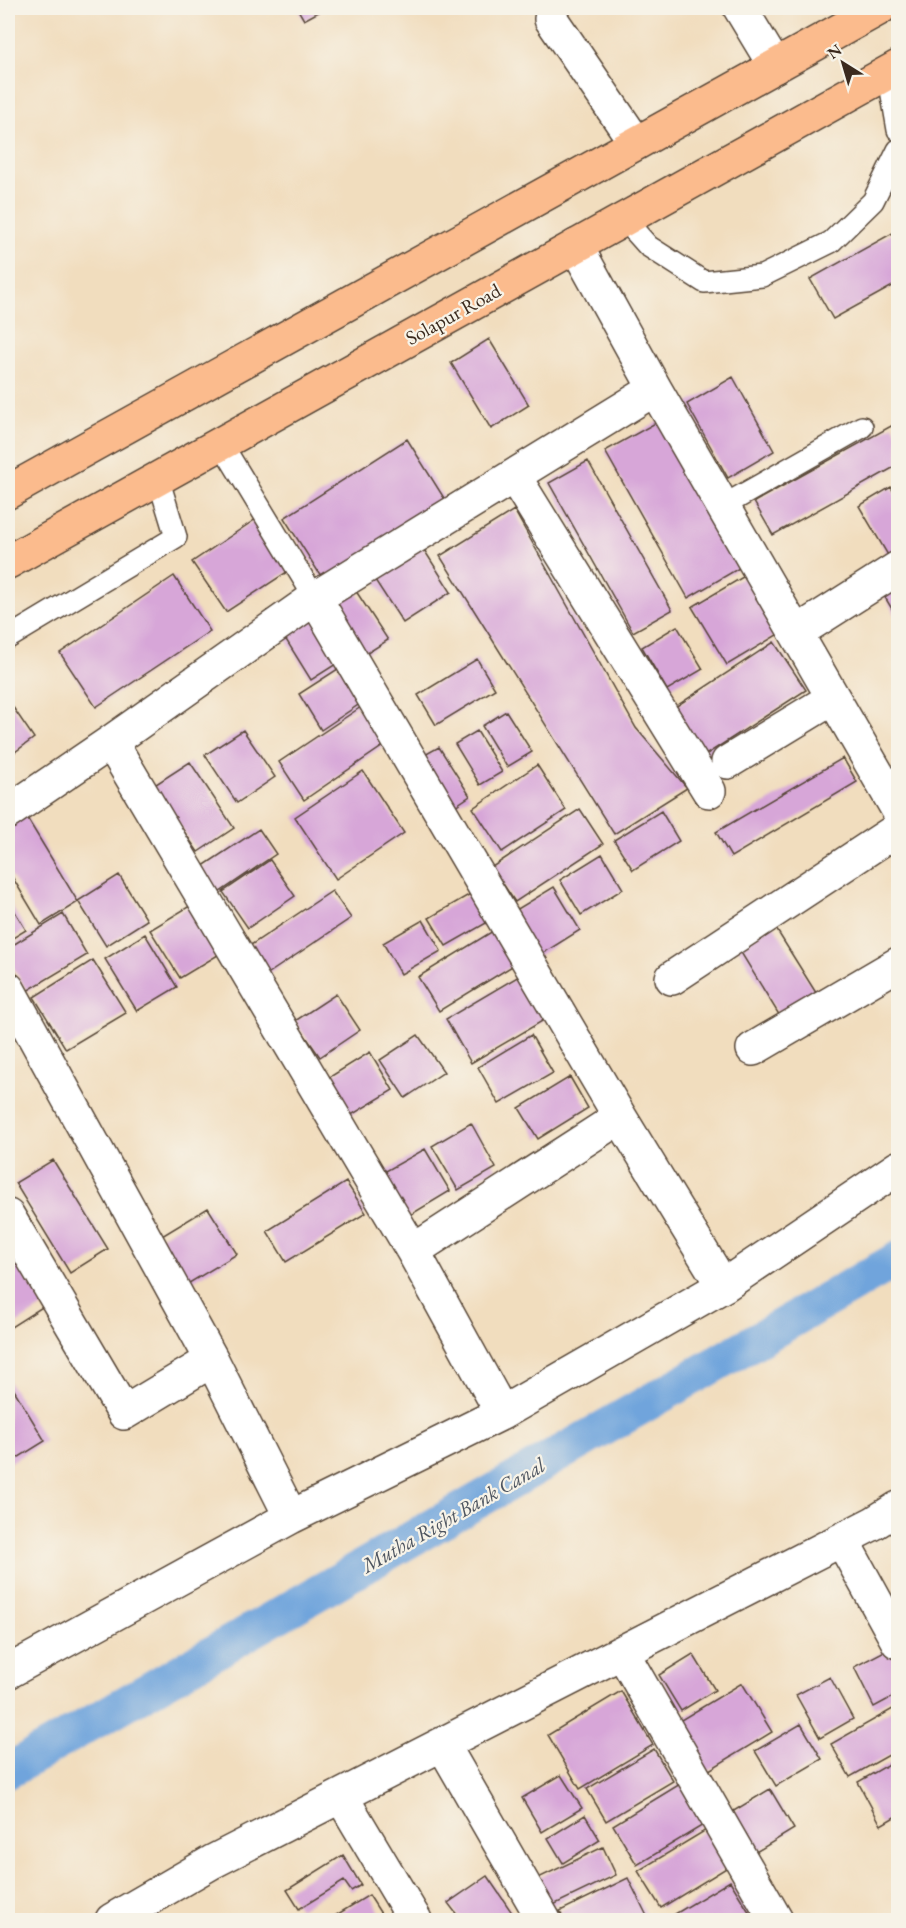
<svg xmlns="http://www.w3.org/2000/svg" width="906" height="1928" font-family="'EB Garamond',serif">
  <style>
    .lines { fill: none; stroke-linecap: round; stroke-linejoin: round }
    .canal { stroke: #70a4dc; stroke-width: 36 }
    .building { fill: #d7a6d8 }
    .service-casing { stroke: #564536; stroke-width: 24 }
    .minor-casing { stroke: #564536; stroke-width: 36 }
    .trunk-casing { stroke: #564536; stroke-width: 36 }
    .service { stroke: #fff; stroke-width: 21 }
    .minor { stroke: #fff; stroke-width: 33 }
    .trunk { stroke: #fbbb8d; stroke-width: 33 }
    .labels { text-anchor: middle; dominant-baseline: central; stroke-width: 4.5; stroke-linejoin: round; paint-order: stroke }
    .street-label { font-size: 20px; fill: #3b2a1e; stroke: #f7f3e8 }
    .water-label { font-size: 21px; font-style: italic; fill: #4e5560; stroke: #f7f3e8 }
  </style>
  <rect width="100%" height="100%" fill="#f7f3e8"/>
  <filter id="ink" filterUnits="userSpaceOnUse"><feTurbulence type="fractalNoise" baseFrequency=".0167" numOctaves="2"/><feDisplacementMap in="SourceGraphic" scale="12" xChannelSelector="R" yChannelSelector="G"/><feConvolveMatrix kernelMatrix="1 2 1 2 8 2 1 2 1" color-interpolation-filters="sRGB"/></filter>
  <filter id="wash" filterUnits="userSpaceOnUse"><feTurbulence type="fractalNoise" baseFrequency=".008" numOctaves="4" result="noise"/><feDisplacementMap in="SourceGraphic" scale="24" xChannelSelector="R" yChannelSelector="G"/><feGaussianBlur stdDeviation="1.35" result="paint"/><feColorMatrix in="noise" values="0 0 0 0 0 0 0 0 0 0 0 0 0 0 0 0 0 1.4 0 .05"/><feComposite in="paint" operator="in"/></filter>
  <g filter="url(#wash)">
    <rect width="100%" height="100%" fill="#f1ddbe"/>
    <g class="lines">
      <path class="canal" d="M 8,1771 L 898,1259"/>
    </g>
    <g id="blocks">
      <path class="building" d="M 297,8 L 326,8 L 304,20 Z
        M 898,230 L 898,283 L 833,319 L 810,279 Z
        M 489,339 L 529,405 L 491,429 L 451,363 Z
        M 733,377 L 774,451 L 728,478 L 687,404 Z
        M 659,421 L 741,567 L 688,598 L 605,451 Z
        M 893,425 L 898,434 L 898,465 L 773,535 L 754,502 Z
        M 407,439 L 449,506 L 326,584 L 284,518 Z
        M 588,461 L 672,610 L 633,632 L 549,483 Z
        M 891,487 L 898,499 L 898,558 L 892,562 L 859,506 Z
        M 514,510 L 636,728 L 687,788 L 614,834 L 440,556 Z
        M 256,519 L 290,570 L 226,612 L 192,562 Z
        M 421,545 L 451,592 L 403,623 L 373,577 Z
        M 753,571 L 787,629 L 727,665 L 692,607 Z
        M 174,576 L 210,631 L 96,707 L 60,653 Z
        M 898,577 L 898,619 L 880,589 Z
        M 352,585 L 388,640 L 358,659 L 323,604 Z
        M 313,609 L 344,659 L 311,680 L 280,630 Z
        M 677,626 L 703,669 L 667,690 L 642,647 Z
        M 774,642 L 806,690 L 704,756 L 672,709 Z
        M 477,659 L 495,689 L 436,725 L 418,695 Z
        M 344,665 L 367,699 L 321,730 L 299,694 Z
        M 8,700 L 34,738 L 8,757 Z
        M 361,707 L 386,744 L 304,800 L 279,762 Z
        M 506,711 L 532,752 L 507,767 L 482,726 Z
        M 243,730 L 275,777 L 237,803 L 205,755 Z
        M 477,731 L 502,772 L 480,785 L 455,744 Z
        M 439,747 L 470,796 L 446,812 L 414,761 Z
        M 843,758 L 857,782 L 731,857 L 716,832 Z
        M 190,762 L 234,828 L 198,852 L 153,786 Z
        M 537,765 L 566,810 L 502,852 L 473,808 Z
        M 363,771 L 404,833 L 336,879 L 295,817 Z
        M 580,809 L 603,844 L 515,902 L 492,867 Z
        M 661,811 L 679,841 L 633,870 L 614,840 Z
        M 24,813 L 78,902 L 41,925 L 8,870 L 8,824 Z
        M 259,829 L 276,854 L 214,896 L 197,870 Z
        M 602,854 L 623,889 L 581,915 L 560,880 Z
        M 270,860 L 295,896 L 248,928 L 223,892 Z
        M 119,875 L 147,920 L 106,946 L 78,901 Z
        M 554,887 L 580,930 L 537,957 L 511,913 Z
        M 332,891 L 351,918 L 263,977 L 245,949 Z
        M 472,893 L 488,922 L 446,946 L 429,918 Z
        M 8,900 L 26,930 L 8,941 Z
        M 198,901 L 228,949 L 180,978 L 150,930 Z
        M 63,914 L 87,955 L 27,991 L 8,958 L 8,948 Z
        M 423,920 L 441,951 L 401,974 L 383,943 Z
        M 773,924 L 818,996 L 781,1018 L 737,946 Z
        M 493,931 L 514,965 L 439,1011 L 418,977 Z
        M 145,934 L 177,987 L 137,1011 L 105,959 Z
        M 93,960 L 126,1013 L 66,1049 L 34,997 Z
        M 519,976 L 544,1020 L 471,1063 L 446,1019 Z
        M 336,994 L 360,1030 L 320,1057 L 295,1021 Z
        M 418,1035 L 444,1072 L 405,1098 L 380,1060 Z
        M 531,1035 L 553,1073 L 499,1104 L 478,1067 Z
        M 370,1052 L 393,1090 L 348,1117 L 325,1080 Z
        M 570,1077 L 588,1108 L 538,1139 L 519,1108 Z
        M 471,1123 L 496,1168 L 458,1190 L 432,1146 Z
        M 425,1149 L 450,1191 L 402,1220 L 377,1176 Z
        M 53,1160 L 108,1249 L 70,1273 L 15,1183 Z
        M 346,1182 L 366,1213 L 286,1262 L 267,1231 Z
        M 208,1208 L 237,1254 L 181,1288 L 152,1242 Z
        M 8,1247 L 44,1306 L 8,1329 Z
        M 8,1380 L 45,1441 L 8,1464 Z
        M 894,1646 L 898,1654 L 898,1694 L 874,1707 L 854,1667 Z
        M 693,1654 L 715,1690 L 681,1711 L 659,1675 Z
        M 830,1677 L 853,1719 L 820,1738 L 796,1695 Z
        M 742,1683 L 772,1732 L 706,1772 L 676,1723 Z
        M 621,1691 L 653,1745 L 580,1789 L 548,1735 Z
        M 898,1706 L 898,1750 L 850,1777 L 831,1744 Z
        M 801,1724 L 822,1759 L 776,1786 L 755,1751 Z
        M 654,1749 L 673,1781 L 606,1821 L 587,1789 Z
        M 898,1759 L 898,1815 L 881,1825 L 858,1782 Z
        M 561,1775 L 582,1808 L 542,1832 L 522,1798 Z
        M 685,1781 L 710,1821 L 637,1865 L 613,1825 Z
        M 770,1789 L 794,1829 L 751,1855 L 727,1815 Z
        M 585,1815 L 600,1840 L 563,1863 L 548,1838 Z
        M 706,1830 L 728,1867 L 661,1908 L 638,1871 Z
        M 603,1847 L 616,1875 L 547,1908 L 534,1880 Z
        M 343,1855 L 361,1885 L 351,1891 L 344,1881 L 299,1909 L 287,1890 Z
        M 487,1876 L 515,1917 L 511,1920 L 461,1920 L 448,1903 Z
        M 628,1878 L 648,1918 L 643,1920 L 565,1920 L 560,1911 Z
        M 730,1881 L 754,1920 L 665,1920 Z
        M 369,1895 L 385,1920 L 328,1920 Z"/>
    </g>
  </g>
  <g filter="url(#ink)">
    <use href="#blocks" fill-opacity="0" stroke="#564536" stroke-width="1.5"/>
    <g class="lines">
      <defs>
        <path id="service" d="M 888,72 L 898,130
          M 624,219 L 648,246 L 704,282 L 762,276 L 831,242 L 873,201 L 898,150
          M 221,443 L 315,598
          M 723,506 L 862,427
          M 8,638 L 176,537 L 158,478"/>
        <path id="minor" d="M 740,8 L 775,66
          M 551,19 L 636,143
          M 655,389 L 898,810
          M 514,476 L 709,791
          M 315,598 L 620,1117 L 723,1286
          M 796,633 L 898,568
          M 111,742 L 413,1251 L 502,1413
          M 728,762 L 833,698
          M 8,812 L 111,742 L 315,598 L 655,389 L 576,246
          M 672,978 L 898,829
          M 8,989 L 212,1360 L 291,1517
          M 753,1049 L 898,964
          M 8,1216 L 124,1413 L 212,1360
          M 413,1251 L 620,1117
          M 842,1540 L 898,1642
          M 622,1652 L 776,1920
          M 8,1672 L 291,1517 L 502,1413 L 723,1286 L 898,1168
          M 443,1745 L 544,1920
          M 341,1796 L 415,1920
          M 112,1920 L 212,1862 L 874,1523 L 898,1508"/>
        <path id="trunk" d="M 8,492 L 880,8
          M 8,562 L 898,67"/>
      </defs>
      <use href="#service" class="service-casing"/>
      <use href="#minor" class="minor-casing"/>
      <use href="#trunk" class="trunk-casing"/>
      <use href="#service" class="service"/>
      <use href="#minor" class="minor"/>
      <use href="#trunk" class="trunk"/>
    </g>
  </g>
  <g class="labels">
    <g class="street-label">
      <text transform="translate(453 314) rotate(-29)">Solapur Road</text>
    </g>
    <g class="water-label">
      <text transform="translate(453 1515) rotate(-30)">Mutha Right Bank Canal</text>
    </g>
  </g>
  <rect width="906" height="1928" fill="none" stroke="#f7f3e8" stroke-width="30"/>
  <g transform="translate(843 63) rotate(323)" stroke="#f7f3e8" stroke-width="4.5" paint-order="stroke">
  <path d="M0-4.5L10 22L0 15L-10 22Z" fill="#3b2a1e"/>
  <text y="-9" font-size="16" font-weight="bold" text-anchor="middle" fill="#3b2a1e">N</text>
  </g>
</svg>
